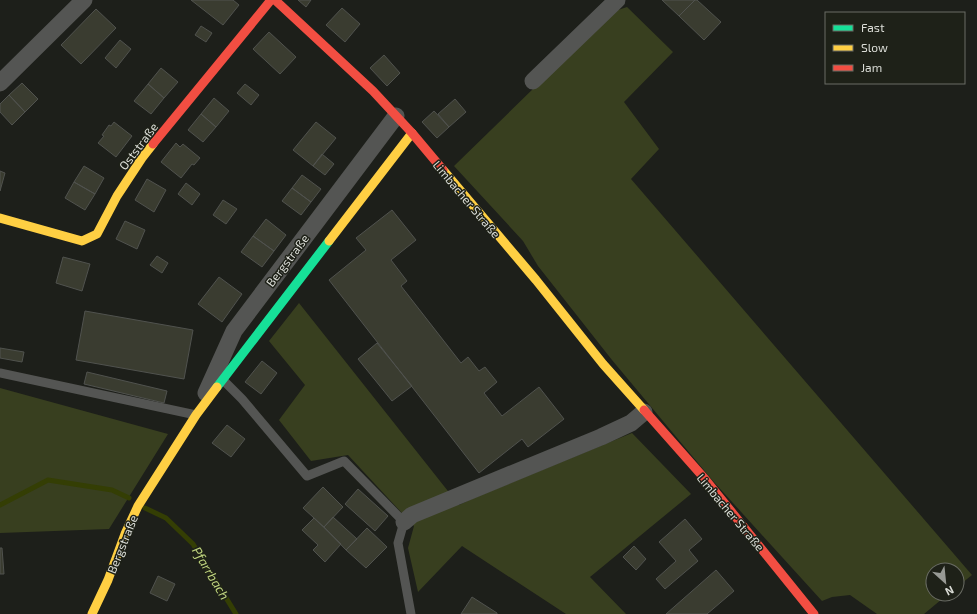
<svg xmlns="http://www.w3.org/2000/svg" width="977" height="614" font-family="'Exo 2',sans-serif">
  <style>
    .green { fill: #383f1f }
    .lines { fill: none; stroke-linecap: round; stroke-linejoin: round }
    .stream { stroke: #343e04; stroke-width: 5 }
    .building { fill: #3a3c30; stroke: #50524e }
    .lane { stroke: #545553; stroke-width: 9 }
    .street { stroke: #545553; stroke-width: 17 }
    .fast { stroke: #16e098; stroke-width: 9 }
    .slow { stroke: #ffcf43; stroke-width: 9 }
    .jam { stroke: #f24e42; stroke-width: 9 }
    .labels { text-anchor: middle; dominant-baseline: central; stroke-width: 3; stroke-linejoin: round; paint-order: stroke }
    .street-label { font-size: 12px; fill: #dbddd7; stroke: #1e2118 }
    .water-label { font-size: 13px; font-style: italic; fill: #c0d57f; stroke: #1e2118 }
  </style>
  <rect width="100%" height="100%" fill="#1d1f1a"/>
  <path class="green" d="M 627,7 L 673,52 L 624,102 L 659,149 L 631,179 L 972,575 L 957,587 L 957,570 L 933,570 L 933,594 L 948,594 L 924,614 L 877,614 L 850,595 L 832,597 L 822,601 L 713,481 L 612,360 L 538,266 L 523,241 L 454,166 L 612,12 Z
    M 299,303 L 459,505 L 474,498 L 632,433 L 691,494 L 590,577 L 626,614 L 566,614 L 462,546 L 418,592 L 408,548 L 414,526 L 348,455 L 311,461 L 279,420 L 305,385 L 269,341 Z
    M 0,388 L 168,434 L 109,529 L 0,533 Z"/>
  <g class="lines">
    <path class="stream" d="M 0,505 L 48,480 L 112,490 L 129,498
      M 145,508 L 166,518 L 193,544 L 236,614"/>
  </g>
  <path class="building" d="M 191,0 L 233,0 L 239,5 L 223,25 Z
    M 298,0 L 311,0 L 306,7 Z
    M 662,0 L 695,0 L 679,16 Z
    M 695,0 L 697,0 L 721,22 L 704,40 L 679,16 Z
    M 342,8 L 360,24 L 345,42 L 326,25 Z
    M 96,9 L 116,28 L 81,64 L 61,45 Z
    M 201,26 L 212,33 L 206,42 L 195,35 Z
    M 269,32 L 296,57 L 280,74 L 253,49 Z
    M 120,40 L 131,49 L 116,68 L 105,58 Z
    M 384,55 L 400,73 L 387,86 L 370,68 Z
    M 161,68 L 178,82 L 164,98 L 148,84 Z
    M 22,83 L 38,99 L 25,112 L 9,95 Z
    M 148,84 L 164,98 L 151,114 L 134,101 Z
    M 245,84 L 259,95 L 251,105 L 237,93 Z
    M 9,95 L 25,112 L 12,125 L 0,112 L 0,104 Z
    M 214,98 L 229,111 L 216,127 L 201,114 Z
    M 455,99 L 466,112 L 449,127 L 438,114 Z
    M 434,111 L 449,127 L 437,138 L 422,122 Z
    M 201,114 L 216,127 L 203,142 L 188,130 Z
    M 114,122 L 132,136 L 116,157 L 98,143 L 104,136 L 102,135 L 109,125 L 111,126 Z
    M 316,122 L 336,138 L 313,166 L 293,150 Z
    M 176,143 L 180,147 L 183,144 L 200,158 L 194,165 L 192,164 L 181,178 L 161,162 Z
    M 322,154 L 334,164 L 325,175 L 313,166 Z
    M 84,166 L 104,178 L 95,194 L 74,182 Z
    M 0,171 L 5,173 L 0,191 Z
    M 302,175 L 321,189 L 311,202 L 292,188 Z
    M 147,179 L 166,190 L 154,212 L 135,200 Z
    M 74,182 L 95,194 L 85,210 L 65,198 Z
    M 186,183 L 200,194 L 192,205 L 178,194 Z
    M 292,188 L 311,202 L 301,215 L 282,201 Z
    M 223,200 L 237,209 L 226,224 L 213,215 Z
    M 392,210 L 416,240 L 391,260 L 407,281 L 401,286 L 461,363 L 468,357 L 479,371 L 485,367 L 497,382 L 484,393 L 502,416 L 539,387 L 564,419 L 528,447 L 522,439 L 479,473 L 329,280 L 366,250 L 356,238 Z
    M 266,219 L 286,235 L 274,251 L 253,236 Z
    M 125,221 L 145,230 L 137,249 L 116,239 Z
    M 253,236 L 274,251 L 262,267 L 241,252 Z
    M 157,256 L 168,263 L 162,273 L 150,265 Z
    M 63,257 L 90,264 L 82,291 L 56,283 Z
    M 219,277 L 242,294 L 222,322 L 198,304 Z
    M 85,311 L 193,330 L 184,379 L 76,360 Z
    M 377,343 L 412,386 L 392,401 L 358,359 Z
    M 0,348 L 24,352 L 22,362 L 0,358 Z
    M 262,361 L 277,373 L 261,394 L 245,382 Z
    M 87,372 L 167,391 L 164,403 L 84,384 Z
    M 227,425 L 245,439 L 231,457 L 212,443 Z
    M 323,487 L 343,507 L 324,527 L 303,508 Z
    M 358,489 L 388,516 L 375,531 L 345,504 Z
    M 333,517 L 357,539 L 346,550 L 324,527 Z
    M 314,518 L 341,544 L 325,562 L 313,550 L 318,545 L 302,530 Z
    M 685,519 L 702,539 L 689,550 L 698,561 L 665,589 L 656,579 L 676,561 L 659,542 Z
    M 367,528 L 387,547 L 366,568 L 346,550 Z
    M 634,546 L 646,559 L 636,570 L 623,557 Z
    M 0,548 L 2,548 L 4,574 L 0,574 Z
    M 716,570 L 734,591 L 707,614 L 666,614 Z
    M 158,576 L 175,584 L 167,601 L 150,593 Z
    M 472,597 L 497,613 L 497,614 L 461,614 Z"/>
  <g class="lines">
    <path class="lane" d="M 0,373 L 196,415
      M 223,380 L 242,399 L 307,476 L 344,461 L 404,522 L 398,543 L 411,614"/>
    <path class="street" d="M 533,81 L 617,0
      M 0,83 L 84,0
      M 206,393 L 234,331 L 396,116
      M 404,522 L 412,515 L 601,437 L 631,423 L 644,412"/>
    <path class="fast" d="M 217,387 L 329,241"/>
    <path class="slow" d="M 443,170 L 536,280 L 603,364 L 644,410
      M 0,218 L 82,241 L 97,234 L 117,196 L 142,158 L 153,144
      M 329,241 L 412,133
      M 92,614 L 108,580 L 125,534 L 138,506 L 196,415 L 217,387"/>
    <path class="jam" d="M 275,0 L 373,91 L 412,133 L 443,170
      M 153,144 L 271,0
      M 644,410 L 705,479 L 814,614"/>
  </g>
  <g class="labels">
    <g class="street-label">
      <text transform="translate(138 146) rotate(-53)">Oststraße</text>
      <text transform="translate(467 199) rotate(50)">Limbacher Straße</text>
      <text transform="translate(287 260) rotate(-53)">Bergstraße</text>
      <text transform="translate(731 512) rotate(50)">Limbacher Straße</text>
      <text transform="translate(122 544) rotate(-68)">Bergstraße</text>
    </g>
    <g class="water-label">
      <text transform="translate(211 573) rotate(59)">Pfarrbach</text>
    </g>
  </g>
  <rect x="825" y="12" width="140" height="72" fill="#1e2118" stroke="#6a6c64"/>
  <rect x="833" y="25" width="20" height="6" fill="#16e098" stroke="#6a6c64"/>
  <text x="861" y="32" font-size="12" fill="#dbddd7">Fast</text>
  <rect x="833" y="45" width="20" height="6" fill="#ffcf43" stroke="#6a6c64"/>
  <text x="861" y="52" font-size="12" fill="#dbddd7">Slow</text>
  <rect x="833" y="65" width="20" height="6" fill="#f24e42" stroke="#6a6c64"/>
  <text x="861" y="72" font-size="12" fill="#dbddd7">Jam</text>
  <g transform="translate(945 582) rotate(153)"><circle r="19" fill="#1e2118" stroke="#6a6c64"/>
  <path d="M0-3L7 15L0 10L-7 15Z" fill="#989a95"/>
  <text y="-6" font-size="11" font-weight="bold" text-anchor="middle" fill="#dbddd7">N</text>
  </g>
</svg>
